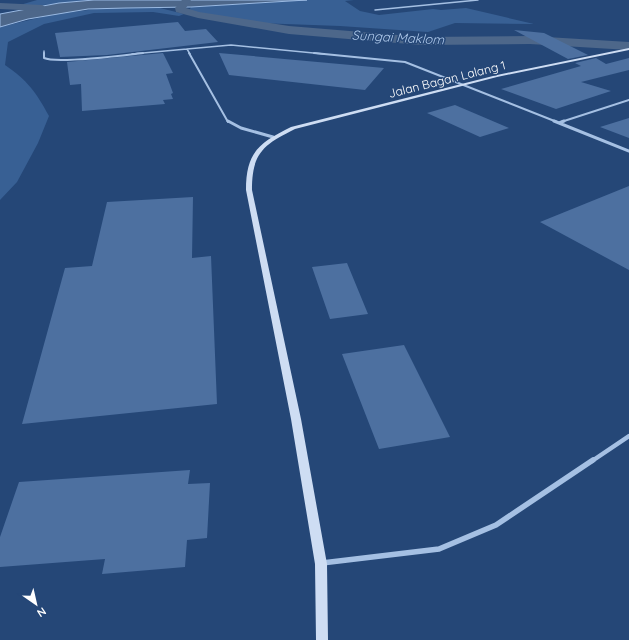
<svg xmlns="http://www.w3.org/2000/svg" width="629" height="640" font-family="Quicksand,sans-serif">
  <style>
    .green { fill: #386094 }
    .water { fill: #4d678a; stroke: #9abae3 }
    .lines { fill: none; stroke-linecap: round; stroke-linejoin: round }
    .river { fill: #4d678a; fill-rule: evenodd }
    .building { fill: #4d70a0 }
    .minor-far4 { stroke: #a5c0e3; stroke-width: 1.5 }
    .minor-far3 { stroke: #a5c0e3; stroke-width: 2 }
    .minor-far2 { stroke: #a5c0e3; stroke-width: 3 }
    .minor-far1 { stroke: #a5c0e3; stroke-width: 4.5 }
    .minor { stroke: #a5c0e3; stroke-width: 5.5 }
    .secondary { fill: #ceddf3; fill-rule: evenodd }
    .labels { text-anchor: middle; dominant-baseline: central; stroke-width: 3; stroke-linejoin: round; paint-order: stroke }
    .far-street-label { font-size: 12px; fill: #fff; stroke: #254777 }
    .far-water-label { font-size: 13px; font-style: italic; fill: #b0caeb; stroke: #254777 }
  </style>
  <rect width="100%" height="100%" fill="#254777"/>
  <path class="green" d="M 37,0 L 94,0 C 69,1 44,7 20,5 Z
    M 307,0 L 354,0 L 345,1 L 360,11 L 379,15 L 433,9 L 441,10 L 466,8 L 534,24 L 455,23 L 428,32 L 340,26 L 258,23 L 189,11 L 191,7 Z
    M 105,8 L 160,8 L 184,14 L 179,16 L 153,12 L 94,13 L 44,24 L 8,42 L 5,65 C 28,81 36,92 49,116 L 38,143 L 17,182 L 0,200 L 0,27 L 55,14 Z"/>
  <path class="water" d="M 94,0 L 307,0 L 191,7 L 126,8 L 88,9 L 28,19 L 0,27 L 0,14 L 59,3 Z"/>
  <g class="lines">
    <path class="river" d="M 182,0 L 191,0 L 186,8 L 199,12 L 289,26 L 422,37 L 530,36 L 629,42 L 629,50 L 530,44 L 422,45 L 372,41 L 289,34 L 198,18 L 176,12 L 175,8 Z
      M 0,3 L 42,5 L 47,8 L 42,11 L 0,9 Z"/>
  </g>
  <path class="building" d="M 178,22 L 185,31 L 206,29 L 218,42 L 107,55 L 60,57 L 55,33 Z
    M 514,30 L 544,33 L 588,55 L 568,59 Z
    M 163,53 L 173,73 L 166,74 L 173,93 L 171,94 L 173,99 L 163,100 L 165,104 L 82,111 L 81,84 L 70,85 L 67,62 Z
    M 219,53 L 384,68 L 365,90 L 229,75 Z
    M 596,58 L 606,64 L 629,58 L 629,70 L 581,82 L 611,91 L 556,109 L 501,89 L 581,66 L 575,63 Z
    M 455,105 L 509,128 L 480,137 L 427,113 Z
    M 629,118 L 629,138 L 600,127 Z
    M 629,186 L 629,270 L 540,222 Z
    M 193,197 L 192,258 L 211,256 L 217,404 L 22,424 L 65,268 L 92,266 L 107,202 Z
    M 347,263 L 368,314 L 330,319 L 312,267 Z
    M 404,345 L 450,437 L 379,449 L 342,354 Z
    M 190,470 L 188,484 L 210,483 L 207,538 L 187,540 L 185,567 L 102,574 L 105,559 L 0,567 L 0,537 L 19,482 Z"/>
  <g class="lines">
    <path class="minor-far4" d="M 375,10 L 478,0
      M 187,49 L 190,54
      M 44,51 L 44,54
      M 132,54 L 231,45 L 324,54"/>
    <path class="minor-far3" d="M 44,53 L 44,58 C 57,64 125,55 143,53
      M 189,53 L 228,122
      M 314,53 L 405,62 L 557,122
      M 561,122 L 629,100"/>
    <path class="minor-far2" d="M 228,121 L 241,128 L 273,137
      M 554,121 L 629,151
      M 559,123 L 564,121"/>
    <path class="minor-far1" d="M 592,461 L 629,436"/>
    <path class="minor" d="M 322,563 L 439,549 L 496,525 L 593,460"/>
    <path class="secondary" d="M 629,48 L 629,50 L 497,77 L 295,129 C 263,145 252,153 252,190 L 301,419 L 327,564 L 328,640 L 316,640 L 315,564 L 291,419 L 246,190 C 246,152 259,143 291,127 L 497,75 Z"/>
  </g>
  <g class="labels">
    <g class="far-street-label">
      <text transform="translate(447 79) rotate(-14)">Jalan Bagan Lalang 1</text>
    </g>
    <g class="far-water-label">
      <text transform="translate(398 37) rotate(3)">Sungai Maklom</text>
    </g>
  </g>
  <g transform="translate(36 604) rotate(146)" stroke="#254777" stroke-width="3" paint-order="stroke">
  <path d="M0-3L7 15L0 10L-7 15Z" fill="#ffffff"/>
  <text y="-6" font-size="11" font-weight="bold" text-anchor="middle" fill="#ffffff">N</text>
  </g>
</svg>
